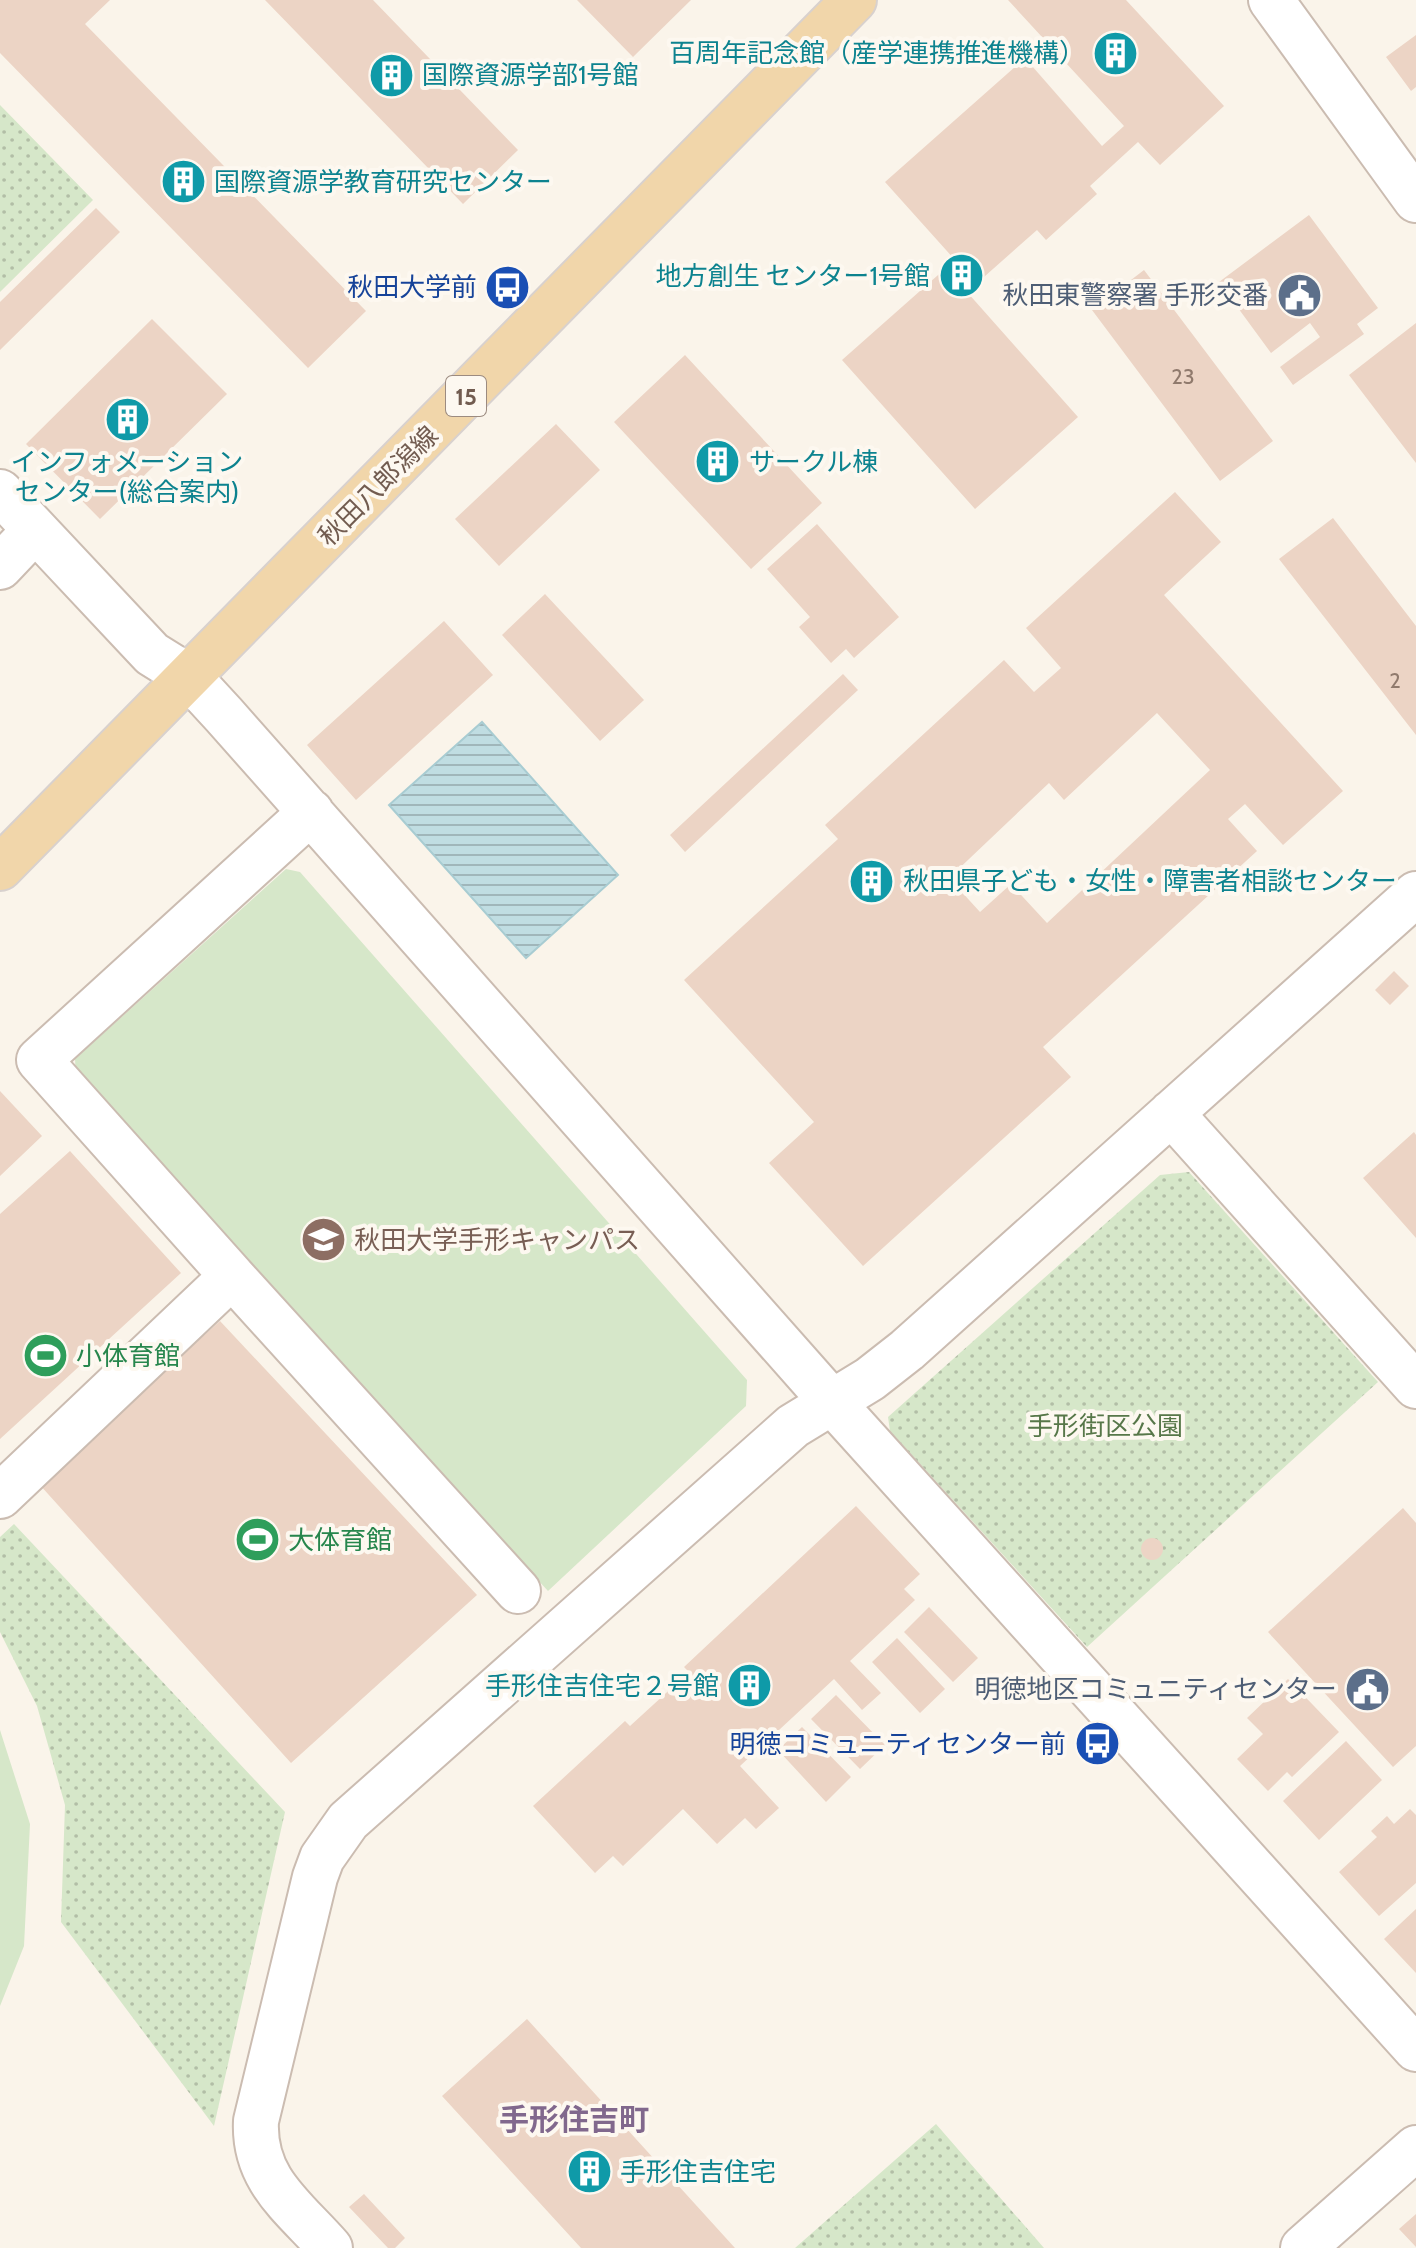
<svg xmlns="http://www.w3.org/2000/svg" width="1416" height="2248" font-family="Cabin,'Noto Sans JP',sans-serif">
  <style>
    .grass { fill: url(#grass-dots) }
    .pitch { fill: #d6e7c9 }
    .water { fill: url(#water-rules); stroke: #a8ccd2; stroke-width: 2 }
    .building { fill: #ecd4c5; fill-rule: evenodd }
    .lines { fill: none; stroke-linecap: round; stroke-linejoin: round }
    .minor-casing { stroke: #cbbcb1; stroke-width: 48 }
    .major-casing { stroke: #d8d1ce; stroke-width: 48 }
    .minor { stroke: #fff; stroke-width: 44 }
    .major { stroke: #f1d6aa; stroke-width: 44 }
    .labels { text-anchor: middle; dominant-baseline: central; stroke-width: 8; stroke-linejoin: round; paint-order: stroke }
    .number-label { font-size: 22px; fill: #907a6d }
    .shield { fill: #fdf8f0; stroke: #9c8b80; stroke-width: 2 }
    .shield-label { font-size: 24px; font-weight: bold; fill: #725c50 }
    .culture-label { font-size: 26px; fill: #0d838f; stroke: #fdf8f0; text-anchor: start }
    .transit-label { font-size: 26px; fill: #164399; stroke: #fdf8f0; text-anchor: end }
    .service-label { font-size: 26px; fill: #4e5e75; stroke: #fdf8f0; text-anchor: end }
    .street-label { font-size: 26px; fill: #725c50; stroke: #fdf8f0 }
    .education-label { font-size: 26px; fill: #785e54; stroke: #fdf8f0; text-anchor: start }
    .leisure-label { font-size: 26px; fill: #27864d; stroke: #fdf8f0; text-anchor: start }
    .park-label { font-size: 26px; fill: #577749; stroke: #fdf8f0 }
    .quarter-label { font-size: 30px; font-weight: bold; fill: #81688d; stroke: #fdf8f0 }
  </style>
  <defs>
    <pattern id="grass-dots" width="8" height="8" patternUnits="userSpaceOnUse" patternTransform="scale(2)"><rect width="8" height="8" fill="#d6e7c9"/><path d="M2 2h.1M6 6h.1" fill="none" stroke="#b2bea6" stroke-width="1.8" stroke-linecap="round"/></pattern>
    <pattern id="water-rules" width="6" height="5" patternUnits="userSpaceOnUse" patternTransform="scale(2)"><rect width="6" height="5" fill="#c0dde2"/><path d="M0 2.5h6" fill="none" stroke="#a0b6ba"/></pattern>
  </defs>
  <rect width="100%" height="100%" fill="#faf4ea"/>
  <path class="grass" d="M 0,105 L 93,200 L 0,292 Z
    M 1189,1172 L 1378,1382 L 1087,1647 L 890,1431 L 888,1417 L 1160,1175 Z
    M 14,1524 L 285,1812 L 214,2126 L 61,1922 L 65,1805 L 37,1706 L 0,1632 L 0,1537 Z
    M 936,2124 L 1044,2248 L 795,2248 Z"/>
  <path class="pitch" d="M 286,869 L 300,872 L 747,1380 L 746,1406 L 548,1591 L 76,1078 L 75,1059 Z
    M 0,1730 L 30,1824 L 24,1946 L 0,2006 Z"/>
  <path class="water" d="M 482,722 L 618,875 L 526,958 L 389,805 Z"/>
  <path class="building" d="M 0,0 L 110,0 L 85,24 L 366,311 L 308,368 L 0,53 Z
    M 265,0 L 373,0 L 518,150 L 463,204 Z
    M 577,0 L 691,0 L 633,57 Z
    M 1008,0 L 1126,0 L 1224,106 L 1160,165 L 1138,142 L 1090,186 L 1097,194 L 1046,240 L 1037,230 L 967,292 L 1078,417 L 975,509 L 842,360 L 955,260 L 885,182 L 1025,58 L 1102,146 L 1124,126 Z
    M 1416,35 L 1416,87 L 1411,91 L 1386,57 Z
    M 96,208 L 120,232 L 0,350 L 0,302 Z
    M 1309,215 L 1378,308 L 1357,324 L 1364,334 L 1293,385 L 1280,367 L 1320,337 L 1310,323 L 1271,353 L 1219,282 Z
    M 1144,270 L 1273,441 L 1220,481 L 1092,310 Z
    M 152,319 L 227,394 L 100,519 L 26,444 Z
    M 1416,323 L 1416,463 L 1349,375 Z
    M 685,355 L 822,503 L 751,569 L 614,422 Z
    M 556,424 L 600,470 L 499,566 L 455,519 Z
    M 1175,492 L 1221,542 L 1164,595 L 1343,791 L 1283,845 L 1245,804 L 1228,819 L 1257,851 L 1043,1047 L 1071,1077 L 863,1266 L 769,1163 L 814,1122 L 684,980 L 838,839 L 825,825 L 1004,660 L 1034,692 L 1061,668 L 1026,628 ZM 1157,713 L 1210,770 L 1047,923 L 1011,884 L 980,912 L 949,878 L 1049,783 L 1064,800 Z
    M 1333,518 L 1416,626 L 1416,735 L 1279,559 Z
    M 817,524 L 899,617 L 854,658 L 846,649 L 831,663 L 799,627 L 810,617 L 767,569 Z
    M 545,594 L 644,700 L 600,741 L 502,635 Z
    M 444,621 L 493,675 L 356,800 L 307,745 Z
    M 843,674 L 858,690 L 685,852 L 670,835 Z
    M 1394,971 L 1409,986 L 1390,1005 L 1375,990 Z
    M 0,1091 L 42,1136 L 0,1176 Z
    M 1414,1132 L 1416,1135 L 1416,1238 L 1363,1178 Z
    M 70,1151 L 181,1273 L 0,1439 L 0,1214 Z
    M 220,1321 L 477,1595 L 291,1763 L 39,1484 Z
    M 856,1506 L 920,1574 L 904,1589 L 915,1600 L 850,1661 L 881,1693 L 862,1710 L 834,1679 L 740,1766 L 779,1808 L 756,1829 L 745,1818 L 717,1844 L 683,1809 L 623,1866 L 613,1856 L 595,1873 L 533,1806 L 625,1721 L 630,1726 L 689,1672 L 684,1667 Z
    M 1403,1508 L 1416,1523 L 1416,1746 L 1393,1767 L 1268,1632 Z
    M1141 1549a11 11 0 1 1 22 0a11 11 0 1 1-22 0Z
    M 929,1607 L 978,1658 L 953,1682 L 904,1632 Z
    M 897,1638 L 945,1689 L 920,1713 L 872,1662 Z
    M 1288,1679 L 1339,1732 L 1292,1777 L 1287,1772 L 1268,1791 L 1237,1759 L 1263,1734 L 1247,1718 Z
    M 836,1695 L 885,1745 L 860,1769 L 811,1719 Z
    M 802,1727 L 851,1777 L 826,1802 L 778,1750 Z
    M 1346,1741 L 1382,1780 L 1319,1840 L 1283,1801 Z
    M 1410,1809 L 1416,1815 L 1416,1883 L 1379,1916 L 1339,1872 L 1377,1837 L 1371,1831 L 1387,1816 L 1394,1824 Z
    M 1416,1909 L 1416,1973 L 1384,1939 Z
    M 527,2019 L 735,2248 L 581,2248 L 442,2096 Z
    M 364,2194 L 405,2238 L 395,2248 L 388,2248 L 349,2207 Z
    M 1416,2214 L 1416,2247 L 1399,2229 Z"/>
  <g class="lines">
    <defs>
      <path id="minor" d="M 1271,0 L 1416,200
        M 0,492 L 152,654 L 189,677 L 224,715 L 832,1402 L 1416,2049
        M 0,567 L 35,530
        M 1171,1113 L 1416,1386
        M 232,1276 L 518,1591
        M 0,1496 L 232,1276 L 39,1060 L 311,812
        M 330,2248 C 294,2207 253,2180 256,2121 L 315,1877 L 322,1858 L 348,1821 L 793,1426 L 870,1379 L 907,1350 L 1416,894
        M 1303,2248 L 1416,2148"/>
      <path id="major" d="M 0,868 L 854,0"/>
    </defs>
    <use href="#minor" class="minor-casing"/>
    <use href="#major" class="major-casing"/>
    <use href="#minor" class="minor"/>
    <use href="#major" class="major"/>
  </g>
  <defs>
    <symbol id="building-disc" viewBox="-11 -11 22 22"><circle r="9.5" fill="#0f9aa8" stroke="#fdf8f0"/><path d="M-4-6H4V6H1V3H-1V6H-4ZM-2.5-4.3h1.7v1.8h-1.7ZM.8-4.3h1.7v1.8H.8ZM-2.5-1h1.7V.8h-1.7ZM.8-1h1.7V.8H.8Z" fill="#fff"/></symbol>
    <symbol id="bus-disc" viewBox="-11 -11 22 22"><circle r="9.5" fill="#1a4fb4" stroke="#fdf8f0"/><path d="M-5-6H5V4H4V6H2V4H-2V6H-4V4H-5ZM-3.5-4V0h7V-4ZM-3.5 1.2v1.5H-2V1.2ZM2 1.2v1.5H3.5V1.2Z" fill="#fff"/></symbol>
    <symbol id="civic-disc" viewBox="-11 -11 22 22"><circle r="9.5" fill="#5c6f8a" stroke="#fdf8f0"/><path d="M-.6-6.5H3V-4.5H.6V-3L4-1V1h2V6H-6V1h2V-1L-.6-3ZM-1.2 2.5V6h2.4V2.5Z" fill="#fff"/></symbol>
    <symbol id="university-disc" viewBox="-11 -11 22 22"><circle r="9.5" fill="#8d6e63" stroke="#fdf8f0"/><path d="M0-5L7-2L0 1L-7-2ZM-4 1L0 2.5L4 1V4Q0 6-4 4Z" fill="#fff"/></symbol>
    <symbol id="stadium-disc" viewBox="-11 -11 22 22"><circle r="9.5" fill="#2e9e5b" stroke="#fdf8f0"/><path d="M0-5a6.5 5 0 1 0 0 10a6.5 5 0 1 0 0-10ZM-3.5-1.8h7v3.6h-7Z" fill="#fff"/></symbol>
  </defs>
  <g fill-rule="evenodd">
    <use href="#building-disc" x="1090" y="28" width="51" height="51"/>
    <use href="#building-disc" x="366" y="50" width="51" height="51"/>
    <use href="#building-disc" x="158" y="156" width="51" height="51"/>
    <use href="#building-disc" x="936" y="250" width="51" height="51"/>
    <use href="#bus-disc" x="482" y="262" width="51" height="51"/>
    <use href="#civic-disc" x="1274" y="270" width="51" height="51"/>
    <use href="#building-disc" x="102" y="394" width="51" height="51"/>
    <use href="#building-disc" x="692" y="436" width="51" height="51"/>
    <use href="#building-disc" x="846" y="856" width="51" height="51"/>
    <use href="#university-disc" x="298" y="1214" width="51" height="51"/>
    <use href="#stadium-disc" x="20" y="1330" width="51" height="51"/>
    <use href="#stadium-disc" x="232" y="1514" width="51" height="51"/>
    <use href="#building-disc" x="724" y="1660" width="51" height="51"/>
    <use href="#civic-disc" x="1342" y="1664" width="51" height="51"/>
    <use href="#bus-disc" x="1072" y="1718" width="51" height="51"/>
    <use href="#building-disc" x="564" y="2146" width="51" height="51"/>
  </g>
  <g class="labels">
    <g class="number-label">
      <text x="1183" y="376">23</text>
      <text x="1395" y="680">2</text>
    </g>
    <rect class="shield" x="446" y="376" width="40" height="40" rx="6"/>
    <g class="shield-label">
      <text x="466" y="396">15</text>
    </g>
    <g class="culture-label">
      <text x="1085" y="53" text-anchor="end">百周年記念館（産学連携推進機構）</text>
      <text x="422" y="75">国際資源学部1号館</text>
      <text x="214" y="182">国際資源学教育研究センター</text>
      <text x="930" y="276" text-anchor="end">地方創生 センター1号館</text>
      <text x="127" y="462" text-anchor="middle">インフォメーション<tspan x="127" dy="30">センター(総合案内)</tspan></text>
      <text x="749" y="462">サークル棟</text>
      <text x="903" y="881">秋田県子ども・女性・障害者相談センター</text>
      <text x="719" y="1686" text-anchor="end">手形住吉住宅２号館</text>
      <text x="620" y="2172">手形住吉住宅</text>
    </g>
    <g class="transit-label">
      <text x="477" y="287">秋田大学前</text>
      <text x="1066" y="1744">明徳コミュニティセンター前</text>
    </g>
    <g class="service-label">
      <text x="1268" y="295">秋田東警察署 手形交番</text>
      <text x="1337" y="1689">明徳地区コミュニティセンター</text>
    </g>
    <g class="street-label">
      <text transform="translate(378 486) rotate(-45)">秋田八郎潟線</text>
    </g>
    <g class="education-label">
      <text x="354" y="1240">秋田大学手形キャンパス</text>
    </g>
    <g class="leisure-label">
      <text x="76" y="1356">小体育館</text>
      <text x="288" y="1540">大体育館</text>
    </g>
    <g class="park-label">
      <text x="1105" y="1426">手形街区公園</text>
    </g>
    <g class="quarter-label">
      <text x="574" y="2119">手形住吉町</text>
    </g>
  </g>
</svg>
